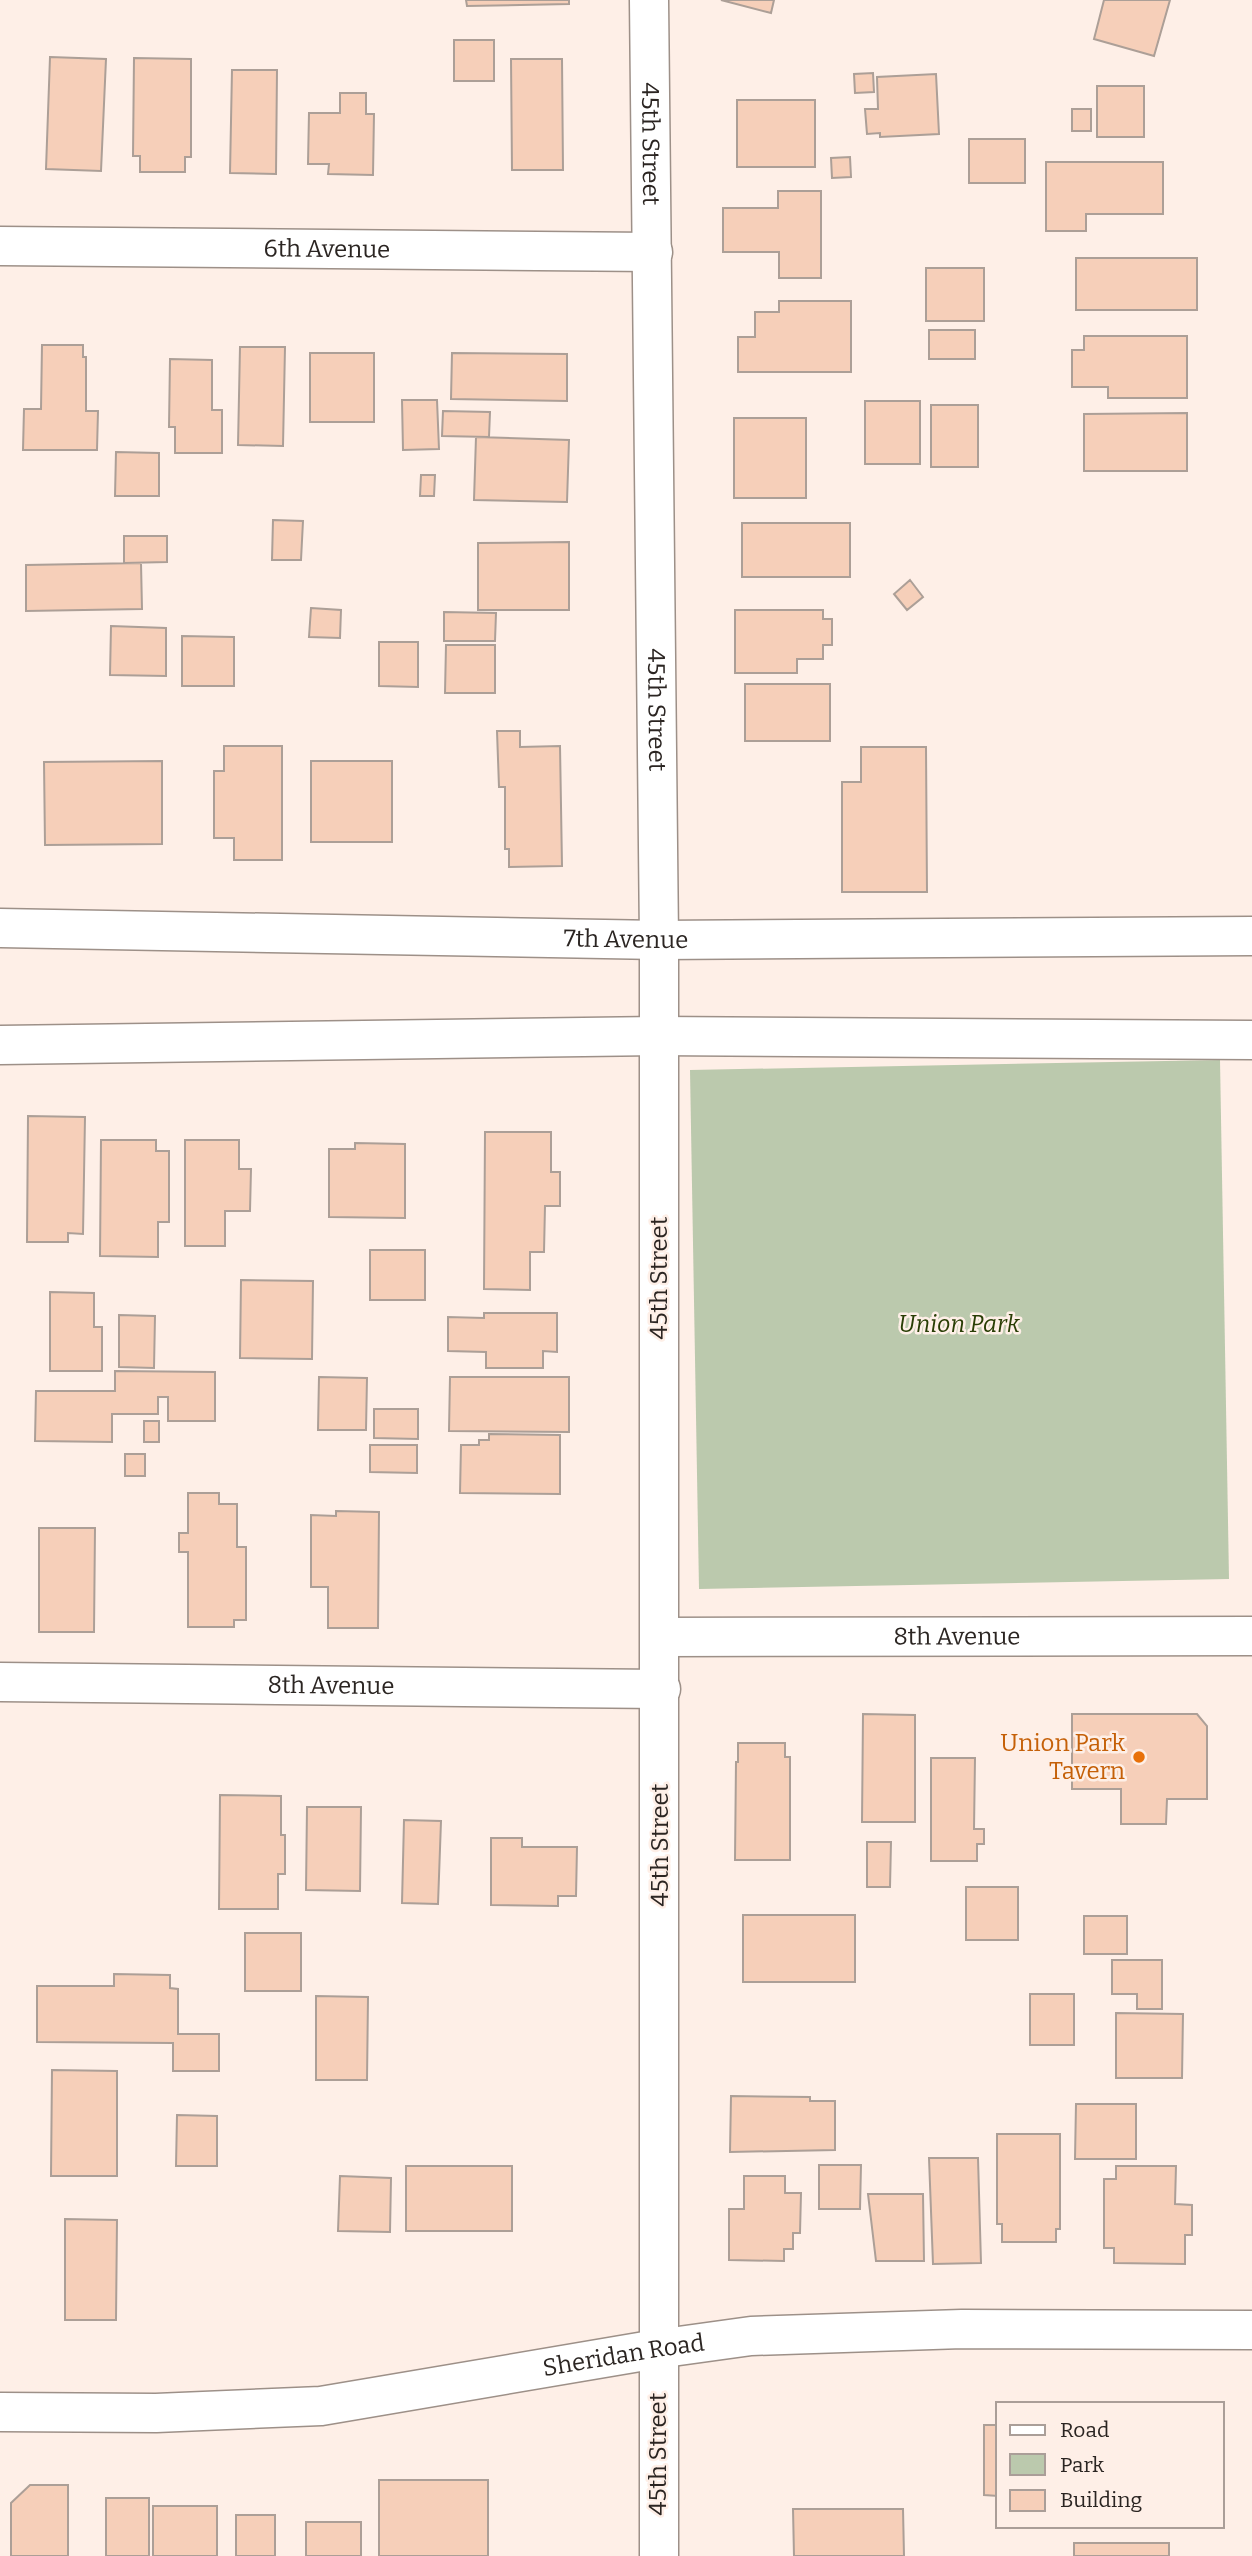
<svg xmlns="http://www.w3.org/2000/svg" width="1252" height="2556" font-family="Bitter,serif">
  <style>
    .green { fill: #bbc9ad }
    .building { fill: #f6cfb9; stroke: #ac9f97; stroke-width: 2 }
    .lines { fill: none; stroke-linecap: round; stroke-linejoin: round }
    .minor-casing { stroke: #9d9088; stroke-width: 41 }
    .tertiary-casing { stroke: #9d9088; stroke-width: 41 }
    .primary-casing { stroke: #9d9088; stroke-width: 41 }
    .minor { stroke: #fff; stroke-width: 38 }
    .tertiary { stroke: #fff; stroke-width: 38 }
    .primary { stroke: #fff; stroke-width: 38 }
    .food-dot { fill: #e8710a; stroke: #feefe7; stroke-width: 2.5 }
    .labels { text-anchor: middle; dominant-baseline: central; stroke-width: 5; stroke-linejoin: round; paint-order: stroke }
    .street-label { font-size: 24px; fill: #2b2522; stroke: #feefe7 }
    .park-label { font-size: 24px; font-style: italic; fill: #293e05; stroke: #feefe7 }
    .food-label { font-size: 24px; fill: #c56008; stroke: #feefe7; text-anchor: end }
  </style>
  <rect width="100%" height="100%" fill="#feefe7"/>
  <path class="green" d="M 1220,1060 L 1229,1579 L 699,1589 L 690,1070 Z"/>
  <path class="building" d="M 466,0 L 569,0 L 569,4 L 467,6 Z
    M 721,0 L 774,0 L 771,13 Z
    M 1104,0 L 1170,0 L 1154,56 L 1094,39 Z
    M 454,40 L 494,40 L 494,81 L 454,81 Z
    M 50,57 L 106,59 L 101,171 L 46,169 Z
    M 134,58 L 191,59 L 191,157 L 185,157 L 185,172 L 140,172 L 140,156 L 133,156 Z
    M 511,59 L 562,59 L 563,170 L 512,170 Z
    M 232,70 L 277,70 L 276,174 L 230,173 Z
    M 873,73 L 874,92 L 855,93 L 854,74 Z
    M 936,74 L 939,134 L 880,137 L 880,133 L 867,134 L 865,109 L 878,109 L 877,77 Z
    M 1097,86 L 1144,86 L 1144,137 L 1097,137 Z
    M 340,93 L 366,93 L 366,114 L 374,114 L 373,175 L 328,174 L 329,164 L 308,164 L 309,113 L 340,113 Z
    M 737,100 L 815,100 L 815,167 L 737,167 Z
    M 1072,109 L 1091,109 L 1091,131 L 1072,131 Z
    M 969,139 L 1025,139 L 1025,183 L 969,183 Z
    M 850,157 L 851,177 L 832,178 L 831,158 Z
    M 1046,162 L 1163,162 L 1163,214 L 1086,214 L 1086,231 L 1046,231 Z
    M 778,191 L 821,191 L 821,278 L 779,278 L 779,252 L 723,252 L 723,208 L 778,208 Z
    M 1076,258 L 1197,258 L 1197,310 L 1076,310 Z
    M 926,268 L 984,268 L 984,321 L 926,321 Z
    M 779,301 L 851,301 L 851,372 L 738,372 L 738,337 L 755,337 L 755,312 L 779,312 Z
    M 929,330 L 975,330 L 975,359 L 929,359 Z
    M 1084,336 L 1187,336 L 1187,398 L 1108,398 L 1108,387 L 1072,387 L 1072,350 L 1084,350 Z
    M 42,345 L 83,345 L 83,357 L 86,357 L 86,411 L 98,411 L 97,450 L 23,450 L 24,409 L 41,409 Z
    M 240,347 L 285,347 L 283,446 L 238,445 Z
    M 310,353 L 374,353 L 374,422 L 310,422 Z
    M 452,353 L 567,354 L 567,401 L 451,399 Z
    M 170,359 L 212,360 L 212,410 L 222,410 L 222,453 L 175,453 L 175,427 L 169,427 Z
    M 402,400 L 437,400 L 439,449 L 403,450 Z
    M 865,401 L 920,401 L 920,464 L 865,464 Z
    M 931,405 L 978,405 L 978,467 L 931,467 Z
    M 443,411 L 490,412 L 489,437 L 442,436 Z
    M 1187,413 L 1187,471 L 1084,471 L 1084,414 Z
    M 734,418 L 806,418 L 806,498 L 734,498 Z
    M 476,437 L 569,440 L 567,502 L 474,500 Z
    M 116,452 L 159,453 L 159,496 L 115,496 Z
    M 421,475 L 435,475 L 434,496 L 420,496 Z
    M 273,520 L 303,521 L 301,560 L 272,560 Z
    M 742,523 L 850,523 L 850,577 L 742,577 Z
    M 124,536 L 167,536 L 167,562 L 124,563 Z
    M 569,542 L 569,610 L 478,610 L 478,543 Z
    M 141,563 L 142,609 L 26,611 L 26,565 Z
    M 910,580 L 923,597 L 907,610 L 894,594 Z
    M 311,608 L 341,610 L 340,638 L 309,637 Z
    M 735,610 L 823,610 L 823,619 L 832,619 L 832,645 L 823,645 L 823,659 L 797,659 L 797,673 L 735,673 Z
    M 444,612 L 496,613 L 495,641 L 444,641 Z
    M 111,626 L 166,628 L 166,676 L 110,675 Z
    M 182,636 L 234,637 L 234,686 L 182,686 Z
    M 379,642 L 418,642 L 418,687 L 379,686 Z
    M 446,645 L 495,645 L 495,693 L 445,693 Z
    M 745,684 L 830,684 L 830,741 L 745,741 Z
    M 497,731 L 520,731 L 520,747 L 560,746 L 562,866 L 509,867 L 509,849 L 505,849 L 505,787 L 499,787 Z
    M 224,746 L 282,746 L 282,860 L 234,860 L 234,838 L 214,838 L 214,771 L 224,771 Z
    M 861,747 L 926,747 L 927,892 L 842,892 L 842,782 L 861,782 Z
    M 162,761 L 162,844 L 45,845 L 44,762 Z
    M 311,761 L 392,761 L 392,842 L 311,842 Z
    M 28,1116 L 85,1117 L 83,1234 L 68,1233 L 68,1242 L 27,1242 Z
    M 485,1132 L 551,1132 L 551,1172 L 560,1172 L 560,1206 L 545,1206 L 544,1252 L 530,1252 L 530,1290 L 484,1289 Z
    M 101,1140 L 156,1140 L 156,1151 L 169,1151 L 169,1222 L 158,1222 L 158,1257 L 100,1256 Z
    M 185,1140 L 239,1140 L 239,1169 L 251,1169 L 250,1211 L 225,1211 L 225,1246 L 185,1246 Z
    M 355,1143 L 405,1144 L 405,1218 L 329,1217 L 329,1149 L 355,1149 Z
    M 370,1250 L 425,1250 L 425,1300 L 370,1300 Z
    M 241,1280 L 313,1281 L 312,1359 L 240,1358 Z
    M 50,1292 L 94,1293 L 94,1327 L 102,1327 L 102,1371 L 50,1371 Z
    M 484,1313 L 557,1313 L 557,1352 L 543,1351 L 543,1368 L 486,1368 L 486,1352 L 448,1351 L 448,1317 L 484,1318 Z
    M 119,1315 L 155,1316 L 154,1368 L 119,1367 Z
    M 115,1371 L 215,1372 L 215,1421 L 168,1421 L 168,1397 L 158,1397 L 158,1414 L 112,1414 L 112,1442 L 35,1441 L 36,1391 L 115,1391 Z
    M 319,1377 L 367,1378 L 366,1430 L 318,1430 Z
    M 450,1377 L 569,1377 L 569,1432 L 449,1431 Z
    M 374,1409 L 418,1409 L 418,1439 L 374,1438 Z
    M 144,1421 L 159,1421 L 159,1442 L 144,1442 Z
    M 489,1434 L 560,1435 L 560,1494 L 460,1493 L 461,1445 L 479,1445 L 479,1440 L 489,1440 Z
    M 370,1445 L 417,1445 L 417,1473 L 370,1472 Z
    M 125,1454 L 145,1454 L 145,1476 L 125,1476 Z
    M 188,1493 L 219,1493 L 219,1504 L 237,1504 L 237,1547 L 246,1547 L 246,1620 L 234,1620 L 234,1627 L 188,1627 L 188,1552 L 179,1552 L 179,1533 L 188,1533 Z
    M 336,1511 L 379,1512 L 378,1628 L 328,1628 L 328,1587 L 311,1587 L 311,1515 L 336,1516 Z
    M 39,1528 L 95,1528 L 94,1632 L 39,1632 Z
    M 863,1714 L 915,1715 L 915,1822 L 862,1822 Z
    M 1072,1714 L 1197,1714 L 1207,1726 L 1207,1799 L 1167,1799 L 1166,1824 L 1121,1824 L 1121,1789 L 1072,1789 Z
    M 738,1743 L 785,1743 L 785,1757 L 790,1757 L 790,1860 L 735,1860 L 736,1762 L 738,1762 Z
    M 931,1758 L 975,1758 L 974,1829 L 984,1829 L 984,1844 L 977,1844 L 977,1861 L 931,1861 Z
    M 220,1795 L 281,1796 L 281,1835 L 285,1835 L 285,1874 L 278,1874 L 278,1909 L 219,1909 Z
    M 307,1807 L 361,1807 L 360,1891 L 306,1890 Z
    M 404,1820 L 441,1821 L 438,1904 L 402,1903 Z
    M 491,1838 L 522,1838 L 522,1847 L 577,1847 L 576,1896 L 558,1896 L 558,1906 L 491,1905 Z
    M 867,1842 L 891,1842 L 890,1887 L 867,1887 Z
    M 966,1887 L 1018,1887 L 1018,1940 L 966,1940 Z
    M 743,1915 L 855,1915 L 855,1982 L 743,1982 Z
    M 1084,1916 L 1127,1916 L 1127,1954 L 1084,1954 Z
    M 245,1933 L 301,1933 L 301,1991 L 245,1991 Z
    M 1112,1960 L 1162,1960 L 1162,2009 L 1137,2009 L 1137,1994 L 1112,1994 Z
    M 114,1974 L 170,1975 L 170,1988 L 178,1989 L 178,2034 L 219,2034 L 219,2071 L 173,2071 L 173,2043 L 37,2042 L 37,1986 L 114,1986 Z
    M 1030,1994 L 1074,1994 L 1074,2045 L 1030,2045 Z
    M 316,1996 L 368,1997 L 367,2080 L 316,2080 Z
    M 1116,2013 L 1183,2014 L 1182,2078 L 1116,2078 Z
    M 52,2070 L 117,2071 L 117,2176 L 51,2176 Z
    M 731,2096 L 810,2097 L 810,2101 L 835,2101 L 835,2150 L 730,2152 Z
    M 1076,2104 L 1136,2104 L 1136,2159 L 1075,2159 Z
    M 177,2115 L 217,2116 L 217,2166 L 176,2166 Z
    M 997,2134 L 1060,2134 L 1060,2229 L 1056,2229 L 1056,2242 L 1002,2242 L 1002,2224 L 997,2224 Z
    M 929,2158 L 978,2158 L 981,2263 L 933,2264 Z
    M 819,2165 L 861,2165 L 860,2209 L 819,2209 Z
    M 406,2166 L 512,2166 L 512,2231 L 406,2231 Z
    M 1116,2166 L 1176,2166 L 1175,2204 L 1192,2205 L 1192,2235 L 1185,2235 L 1185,2264 L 1114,2263 L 1114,2248 L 1104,2248 L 1104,2179 L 1116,2179 Z
    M 340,2176 L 391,2178 L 390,2232 L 338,2231 Z
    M 744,2176 L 785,2176 L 785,2193 L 801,2193 L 800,2233 L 793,2233 L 793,2249 L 784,2249 L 784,2261 L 729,2260 L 729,2209 L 744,2209 Z
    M 868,2194 L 923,2194 L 924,2261 L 876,2261 Z
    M 65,2219 L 117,2220 L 116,2320 L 65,2320 Z
    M 984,2425 L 998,2425 L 998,2496 L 984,2495 Z
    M 379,2480 L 488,2480 L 488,2556 L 379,2556 Z
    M 30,2485 L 68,2485 L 68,2556 L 11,2556 L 11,2503 Z
    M 106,2498 L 149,2498 L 149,2556 L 106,2556 Z
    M 153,2506 L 217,2506 L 217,2556 L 153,2556 Z
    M 793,2509 L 903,2509 L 904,2556 L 794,2556 Z
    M 236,2515 L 275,2515 L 275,2556 L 236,2556 Z
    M 306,2522 L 361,2522 L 361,2556 L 306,2556 Z
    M 1074,2543 L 1169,2543 L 1169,2556 L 1074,2556 Z"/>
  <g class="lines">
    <defs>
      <g id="minor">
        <path id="s1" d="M 649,0 L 659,940 L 659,2556"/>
        <path id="s2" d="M 0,246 L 653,252"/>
        <path id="s3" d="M 661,1637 L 1252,1636"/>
        <path id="s4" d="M 0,1682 L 661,1689"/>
      </g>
      <g id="tertiary">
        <path id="s5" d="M 0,928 L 659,940 L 1252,936"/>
        <path d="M 0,1045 L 658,1036 L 1252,1040"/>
      </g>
      <g id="primary">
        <path id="s6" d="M 0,2412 L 156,2413 L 321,2406 L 657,2349 L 751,2336 L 962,2329 L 1252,2330"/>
      </g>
    </defs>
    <use href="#minor" class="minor-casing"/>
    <use href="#tertiary" class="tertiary-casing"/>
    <use href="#primary" class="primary-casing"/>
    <use href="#minor" class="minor"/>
    <use href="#tertiary" class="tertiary"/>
    <use href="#primary" class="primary"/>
  </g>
  <circle class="food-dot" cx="1139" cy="1757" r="7"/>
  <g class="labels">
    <g class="street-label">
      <text stroke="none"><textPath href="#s1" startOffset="144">45th Street</textPath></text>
      <text stroke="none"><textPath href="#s2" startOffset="327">6th Avenue</textPath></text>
      <text stroke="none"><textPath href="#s1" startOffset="710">45th Street</textPath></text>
      <text stroke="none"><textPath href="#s5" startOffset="626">7th Avenue</textPath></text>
      <text transform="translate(659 1278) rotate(-90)">45th Street</text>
      <text stroke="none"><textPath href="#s3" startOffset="296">8th Avenue</textPath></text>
      <text stroke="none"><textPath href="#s4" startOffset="331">8th Avenue</textPath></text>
      <text transform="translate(660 1845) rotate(-90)">45th Street</text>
      <text stroke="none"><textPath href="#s6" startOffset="628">Sheridan Road</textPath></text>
      <text transform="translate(658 2454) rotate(-90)">45th Street</text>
    </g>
    <g class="park-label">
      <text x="959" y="1324">Union Park</text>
    </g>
    <g class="food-label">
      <text x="1125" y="1743">Union Park<tspan x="1125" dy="28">Tavern</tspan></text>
    </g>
  </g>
  <rect x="996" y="2402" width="228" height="126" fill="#feefe7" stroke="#aa9e98" stroke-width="2"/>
  <rect x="1010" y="2425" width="35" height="10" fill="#ffffff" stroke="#aa9e98" stroke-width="2"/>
  <text x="1060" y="2437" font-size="21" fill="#2b2522">Road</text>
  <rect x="1010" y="2454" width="35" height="21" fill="#bbc9ad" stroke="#aa9e98" stroke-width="2"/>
  <text x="1060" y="2472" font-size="21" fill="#2b2522">Park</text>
  <rect x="1010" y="2490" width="35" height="21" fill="#f6cfb9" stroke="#aa9e98" stroke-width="2"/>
  <text x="1060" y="2507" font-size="21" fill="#2b2522">Building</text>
</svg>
